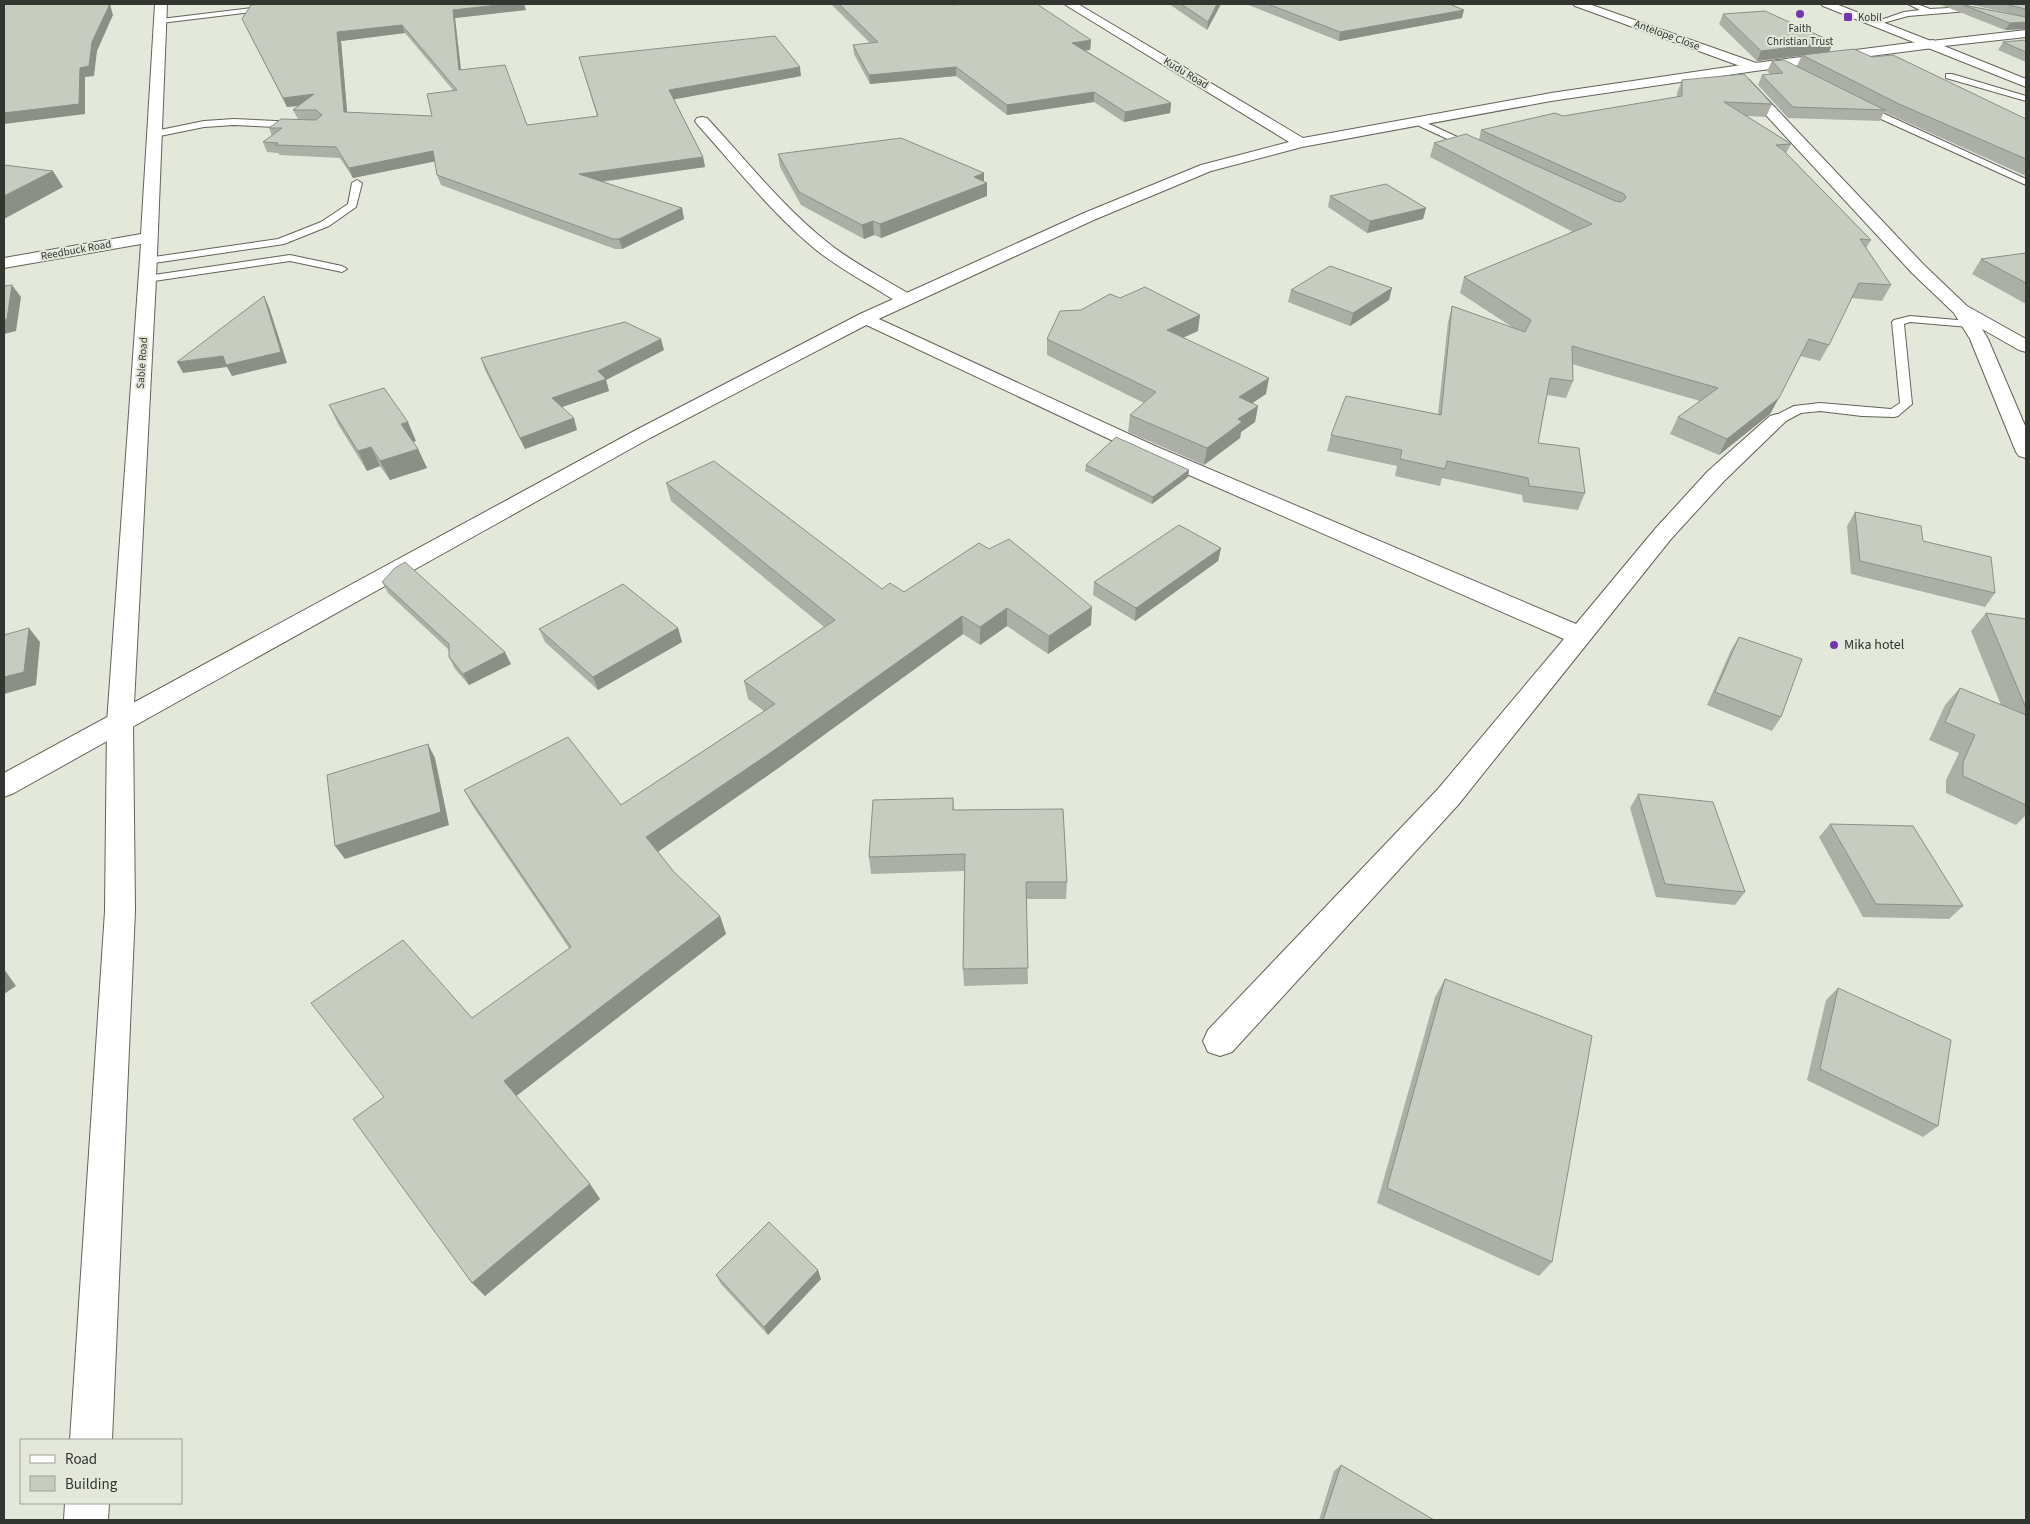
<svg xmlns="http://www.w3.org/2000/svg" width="2030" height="1524" font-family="'Source Sans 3',sans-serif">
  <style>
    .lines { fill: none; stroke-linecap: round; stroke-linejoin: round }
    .service-casing { stroke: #606459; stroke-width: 2 }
    .minor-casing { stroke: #606459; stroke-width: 2 }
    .tertiary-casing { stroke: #606459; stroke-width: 2 }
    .secondary-casing { stroke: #606459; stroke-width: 2 }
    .service { fill: #fff; fill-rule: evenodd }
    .minor { fill: #fff; fill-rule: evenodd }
    .tertiary { fill: #fff; fill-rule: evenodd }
    .secondary { fill: #fff; fill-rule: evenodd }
    .wall { fill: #abafa5; fill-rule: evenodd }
    .shaded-wall { fill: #8b8f86 }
    .building { fill: #c7ccc0; stroke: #8b8f86; fill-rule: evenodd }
    .poi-dot { fill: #7337ad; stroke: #e3e8db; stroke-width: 2 }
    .labels { text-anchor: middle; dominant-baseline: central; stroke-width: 4; stroke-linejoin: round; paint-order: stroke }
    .far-poi-label { font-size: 11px; fill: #333530; stroke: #e3e8db; text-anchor: start }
    .far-street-label { font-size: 11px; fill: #333530; stroke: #e3e8db }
    .poi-label { font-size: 14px; fill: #333530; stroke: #e3e8db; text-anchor: start }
  </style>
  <rect width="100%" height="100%" fill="#e3e8db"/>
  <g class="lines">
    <defs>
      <path id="service" d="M 286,4 L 306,4 L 302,6 L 161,23 L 157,21 L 161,19 Z
        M 1908,4 L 1917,4 L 1930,9 L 1968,7 L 1972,9 L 1968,11 L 1908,16 L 1876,25 L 1872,23 L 1904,12 L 1920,10 Z
        M 1946,74 L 1952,74 L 2026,96 L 2026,101 L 1946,78 Z
        M 1859,105 L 1865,105 L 2026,179 L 2026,185 L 1859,109 Z
        M 1416,118 L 1477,146 L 1479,148 L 1477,150 L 1471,150 L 1413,123 L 1413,119 Z
        M 234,119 L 298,122 L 302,125 L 298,128 L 234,125 L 204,127 L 155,137 L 151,134 L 155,131 L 204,121 Z
        M 357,180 L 362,183 L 356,207 L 329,226 L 284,244 L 147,264 L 142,261 L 147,258 L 278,239 L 321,222 L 348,204 L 352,183 Z
        M 290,255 L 342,266 L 347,269 L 342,272 L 290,261 L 147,282 L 142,279 L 147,276 Z
        M 1910,316 L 1969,321 L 1975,324 L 1969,327 L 1910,322 L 1904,324 L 1912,404 L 1898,416 L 1894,417 L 1862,416 L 1820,411 L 1801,413 L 1782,423 L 1772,423 L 1771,420 L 1772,417 L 1794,406 L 1820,403 L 1891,409 L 1900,403 L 1892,322 L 1894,320 Z"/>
      <path id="minor" d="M 155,4 L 167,4 L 156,279 L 133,723 L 135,911 L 112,1440 L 70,1440 L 105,911 L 107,723 L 141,244 L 4,268 L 4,258 L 141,234 Z
        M 1573,4 L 1589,4 L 1759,64 L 1761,67 L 1755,71 L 1751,70 L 1575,6 Z
        M 1744,79 L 1749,80 L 1924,265 L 1967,306 L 2026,339 L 2026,352 L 2019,350 L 1982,329 L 1988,339 L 2026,428 L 2026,458 L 2019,456 L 2016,452 L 1970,339 L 1954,313 L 1912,273 L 1739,86 L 1738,83 Z
        M 702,117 L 707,118 C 746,160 782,206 827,242 C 853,263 883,278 911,295 L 914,299 L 911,303 L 905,304 L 899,303 C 871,285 841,270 815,249 C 771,213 735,166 697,124 L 695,121 L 697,118 Z
        M 866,313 L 1155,446 L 1576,624 L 1655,529 L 1708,471 L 1770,416 L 1777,414 L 1784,416 L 1787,420 L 1724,481 L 1671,539 L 1458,805 L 1232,1052 L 1220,1056 L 1208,1052 L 1203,1041 L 1208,1030 L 1438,789 L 1564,639 L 1141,454 L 860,322 L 857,318 L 860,314 Z
        M 65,1503 L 109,1503 L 108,1520 L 64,1520 Z"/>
      <path id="tertiary" d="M 1064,4 L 1078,4 L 1303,138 L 1551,93 L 1755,63 L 1933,40 L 1939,44 L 1933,48 L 1755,71 L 1551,101 L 1302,147 L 1211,171 L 1096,219 L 872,322 L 650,438 L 14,793 L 4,797 L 4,773 L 636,430 L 860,314 L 1084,213 L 1201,165 L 1289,142 Z"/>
      <path id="secondary" d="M 1821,4 L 1836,4 L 1931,41 L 2026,30 L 2026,37 L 1944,46 L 2026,79 L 2026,87 L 1823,6 Z"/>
    </defs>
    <use href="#service" class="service-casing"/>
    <use href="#minor" class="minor-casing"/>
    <use href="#tertiary" class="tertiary-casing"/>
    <use href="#secondary" class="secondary-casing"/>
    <use href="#service" class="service"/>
    <use href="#minor" class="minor"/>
    <use href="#tertiary" class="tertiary"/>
    <use href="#secondary" class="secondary"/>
  </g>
  <path class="wall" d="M 831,4 L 952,4 L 1091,40 L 1090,50 L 1085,50 L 1171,103 L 1170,113 L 1124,122 L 1094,102 L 1007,115 L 956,76 L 870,84 L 854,54 L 853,45 L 870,43 Z
    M 1169,4 L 1221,4 L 1207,30 Z
    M 1246,4 L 1449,4 L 1462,18 L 1339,41 Z
    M 1939,4 L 1961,4 L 2017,15 L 1968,4 L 2026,4 L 2026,29 L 2005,30 Z
    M 526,10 L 455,18 L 461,70 L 527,125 L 597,116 L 579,57 L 801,76 L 674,99 L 703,157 L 705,167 L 602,182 L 682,208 L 684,219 L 622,249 L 615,249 L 441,185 L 437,175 L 435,161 L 353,178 L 340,158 L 280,155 L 278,153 L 267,152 L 263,142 L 272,136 L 269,128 L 298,119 L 293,110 L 298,106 L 287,107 L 242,19 ZM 405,33 L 453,90 L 432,116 L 347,113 L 341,41 Z
    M 1723,14 L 1833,42 L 1829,52 L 1757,61 L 1719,24 Z
    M 2026,40 L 2026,62 L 1998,50 L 2003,42 Z
    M 1802,55 L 1872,57 L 2026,119 L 2026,176 L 1884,112 L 1880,121 L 1788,118 L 1758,85 L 1762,75 L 1770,74 L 1767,71 L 1772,61 L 1797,66 Z
    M 1682,80 L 1772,104 L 1766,117 L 1747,116 L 1791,144 L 1786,153 L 1871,240 L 1866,248 L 1891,285 L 1882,301 L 1851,298 L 1829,345 L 1820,361 L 1800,356 L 1770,414 L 1719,455 L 1670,434 L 1678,417 L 1700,401 L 1572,364 L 1573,381 L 1566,398 L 1547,395 L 1538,443 L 1585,493 L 1578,510 L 1523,502 L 1522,495 L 1442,478 L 1440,486 L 1395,476 L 1397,466 L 1327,451 L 1331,435 L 1438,414 L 1448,322 L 1452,306 L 1515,329 L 1460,293 L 1464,277 L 1573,232 L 1430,157 L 1434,143 L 1479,140 L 1481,130 L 1677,97 L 1677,93 Z
    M 778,154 L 984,173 L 984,181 L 987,183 L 987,196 L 881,238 L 874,235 L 864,239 L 801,205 L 780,167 Z
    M 1330,196 L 1426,208 L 1423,219 L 1367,233 L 1328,207 Z
    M 2026,253 L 2026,304 L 1972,274 L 1981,259 Z
    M 1291,290 L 1389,300 L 1350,326 L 1288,302 Z
    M 1198,331 L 1183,337 L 1266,394 L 1252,403 L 1258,406 L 1255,422 L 1241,432 L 1240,438 L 1204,465 L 1128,432 L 1130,415 L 1144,403 L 1047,355 L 1047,339 Z
    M 664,350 L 606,380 L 609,391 L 562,407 L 577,430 L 525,449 L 485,370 L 481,358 Z
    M 329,405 L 416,441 L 413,442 L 418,449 L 427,468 L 390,480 L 380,466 L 367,471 L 338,424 Z
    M 1086,465 L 1189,470 L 1188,477 L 1152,504 L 1085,471 Z
    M 666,483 L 882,589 L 904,592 L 979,543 L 1091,625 L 1048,654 L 1007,626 L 980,645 L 963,634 L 777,769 L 658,852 L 674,872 L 720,916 L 726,934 L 516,1096 L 590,1184 L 600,1199 L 485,1296 L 384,1097 L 569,948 L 474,808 L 464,790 L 621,805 L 764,711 L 748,699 L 744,681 L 824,627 L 671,501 Z
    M 1855,512 L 1923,541 L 1995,593 L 1985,607 L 1851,574 L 1847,526 Z
    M 1221,548 L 1218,561 L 1135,621 L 1093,595 L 1094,582 Z
    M 382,582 L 511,664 L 469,685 L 455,669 L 449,657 L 449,650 L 388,593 Z
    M 1986,613 L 2026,619 L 2026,815 L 2016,825 L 1946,793 L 1946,780 L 1959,753 L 1929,740 L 1945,705 L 1960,688 L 2001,705 L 1971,631 Z
    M 678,628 L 682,642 L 598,690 L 545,642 L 539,629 Z
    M 1739,637 L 1781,717 L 1772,731 L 1707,705 L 1731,650 Z
    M 1638,794 L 1745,892 L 1735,905 L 1656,897 L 1630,808 Z
    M 953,798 L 954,810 L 1067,882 L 1066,899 L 1026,899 L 1028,984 L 964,986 L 963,969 L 964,871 L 871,874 L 869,857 Z
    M 1830,824 L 1963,906 L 1949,919 L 1863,917 L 1819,837 Z
    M 1445,979 L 1552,1262 L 1539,1276 L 1377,1203 L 1435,997 Z
    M 1838,988 L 1938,1126 L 1923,1137 L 1807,1080 L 1826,1000 Z
    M 716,1275 L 821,1279 L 768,1335 L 721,1284 Z
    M 1341,1465 L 1434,1520 L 1319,1520 L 1334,1471 Z"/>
  <path class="shaded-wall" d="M 108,4 L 110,4 L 113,15 L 97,51 L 94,76 L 85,77 L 85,114 L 4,124 L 4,113 L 80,68 L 92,42 Z
    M 506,4 L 524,4 L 526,10 L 455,18 L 462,79 L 459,70 L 453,10 Z
    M 1217,4 L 1221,4 L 1207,30 L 1208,22 Z
    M 1464,10 L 1462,18 L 1339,41 L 1340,32 Z
    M 2026,22 L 2026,29 L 2005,30 L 2010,23 Z
    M 402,25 L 405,33 L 341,41 L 348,122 L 344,112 L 337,32 Z
    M 1091,40 L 1090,50 L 1072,52 L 1072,43 Z
    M 1833,42 L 1829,52 L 1757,61 L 1761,51 Z
    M 800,67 L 801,76 L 671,100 L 669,90 Z
    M 956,67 L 956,76 L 870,84 L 869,75 Z
    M 1094,92 L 1094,102 L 1007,115 L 1007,105 Z
    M 314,94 L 318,104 L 287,107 L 283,98 Z
    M 1171,103 L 1170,113 L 1124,122 L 1125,112 Z
    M 433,151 L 437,161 L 353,178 L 349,168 Z
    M 703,157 L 705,167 L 582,184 L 579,174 Z
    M 53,171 L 63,187 L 4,219 L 4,196 Z
    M 984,173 L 984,184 L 987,183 L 987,196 L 881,238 L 880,224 L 974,177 Z
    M 682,208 L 684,219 L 622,249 L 619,239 Z
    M 1426,208 L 1423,219 L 1367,233 L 1370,221 Z
    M 873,221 L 874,235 L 864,239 L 862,225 Z
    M 12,285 L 21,297 L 16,331 L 4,334 L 4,320 Z
    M 1392,288 L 1389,300 L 1350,326 L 1353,313 Z
    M 264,296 L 269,307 L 287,363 L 232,376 L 227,367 L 183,373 L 177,362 L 223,356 Z
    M 1200,315 L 1198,331 L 1165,346 L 1167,330 Z
    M 661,339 L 664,350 L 606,380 L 609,391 L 556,409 L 552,398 L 598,371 Z
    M 1269,378 L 1266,394 L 1236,414 L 1239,397 Z
    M 1779,398 L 1770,414 L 1719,455 L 1727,439 Z
    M 1258,406 L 1255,422 L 1241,432 L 1240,438 L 1204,465 L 1207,448 L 1238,419 Z
    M 574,418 L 577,430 L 525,449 L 520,438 Z
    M 408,422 L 416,441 L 410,443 L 401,424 Z
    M 371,447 L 380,466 L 367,471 L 358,451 Z
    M 418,449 L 427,468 L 390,480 L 380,461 Z
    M 1189,470 L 1188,477 L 1152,504 L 1153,497 Z
    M 1221,548 L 1218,561 L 1135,621 L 1136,608 Z
    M 1092,607 L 1091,625 L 1048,654 L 1049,636 Z
    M 1007,608 L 1007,626 L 980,645 L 980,627 Z
    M 962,616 L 963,634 L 777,769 L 653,855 L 646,837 Z
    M 29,628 L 40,642 L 36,685 L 4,694 L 4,677 Z
    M 678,628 L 682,642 L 598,690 L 593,677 Z
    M 505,652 L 511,664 L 469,685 L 463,674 Z
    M 428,744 L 435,758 L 449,825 L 345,859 L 335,846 Z
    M 720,916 L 726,934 L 515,1097 L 504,1081 Z
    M 4,969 L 16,986 L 4,994 Z
    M 590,1184 L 600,1199 L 485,1296 L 472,1283 Z
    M 818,1270 L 821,1279 L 768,1335 L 764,1327 Z"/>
  <path class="building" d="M 4,4 L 108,4 L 109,6 L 92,42 L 89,66 L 80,68 L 79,104 L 4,113 Z
    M 259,4 L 506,4 L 453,10 L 459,70 L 505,65 L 527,125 L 598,116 L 579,57 L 775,36 L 800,67 L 669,90 L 703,157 L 579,174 L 682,208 L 619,239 L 613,239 L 437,175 L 433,151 L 349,168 L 336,147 L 275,145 L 278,143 L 263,142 L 282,128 L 269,128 L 281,119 L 316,120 L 322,115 L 316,110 L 293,110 L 314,94 L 283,98 L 242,19 L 251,5 ZM 402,25 L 457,90 L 427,94 L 432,116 L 344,112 L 337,32 Z
    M 839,4 L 952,4 L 953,5 L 959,4 L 1037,4 L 1091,40 L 1072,43 L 1171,103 L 1125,112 L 1094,92 L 1007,105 L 956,67 L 869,75 L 853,45 L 878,42 Z
    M 1181,4 L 1217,4 L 1208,22 Z
    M 1268,4 L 1449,4 L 1464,10 L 1340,32 Z
    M 1961,4 L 1965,4 L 1968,6 L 2026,17 L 2026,22 L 2010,23 Z
    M 2004,4 L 2026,4 L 2026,9 Z
    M 1765,11 L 1833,42 L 1761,51 L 1723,14 Z
    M 2026,40 L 2026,52 L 2003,42 Z
    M 1854,49 L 1872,57 L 1893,55 L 2026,119 L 2026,159 L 1899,104 L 1802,55 Z
    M 1784,60 L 1885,110 L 1793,107 L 1762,75 L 1783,73 L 1772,61 Z
    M 1744,74 L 1772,104 L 1724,102 L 1791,144 L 1776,145 L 1782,149 L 1871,240 L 1860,239 L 1891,285 L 1859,283 L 1829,345 L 1809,339 L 1779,398 L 1727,439 L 1678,417 L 1718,388 L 1572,346 L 1573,381 L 1550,378 L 1538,443 L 1579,448 L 1585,493 L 1529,486 L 1528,478 L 1447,461 L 1445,469 L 1400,459 L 1402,450 L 1331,435 L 1346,396 L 1441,415 L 1452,306 L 1525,332 L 1531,320 L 1464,277 L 1592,224 L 1434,143 L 1466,134 L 1615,201 L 1621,202 L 1626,198 L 1624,194 L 1481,130 L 1555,113 L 1563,116 L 1682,96 L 1682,80 Z
    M 901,138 L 984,173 L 974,177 L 987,183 L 880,224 L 873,221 L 862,225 L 799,192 L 778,154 Z
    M 4,165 L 53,171 L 4,196 Z
    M 1386,184 L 1426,208 L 1370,221 L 1330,196 Z
    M 2026,253 L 2026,283 L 1981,259 Z
    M 1330,266 L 1392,288 L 1353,313 L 1291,290 Z
    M 12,285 L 7,319 L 4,320 L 4,286 Z
    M 1145,287 L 1200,315 L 1167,330 L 1269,378 L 1239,397 L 1258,406 L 1238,419 L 1242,422 L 1207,448 L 1130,415 L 1156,392 L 1047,339 L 1060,311 L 1081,310 L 1110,294 L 1120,298 Z
    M 264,296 L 281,352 L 226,365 L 223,356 L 177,362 Z
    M 625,322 L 661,339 L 598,371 L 606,379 L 552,398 L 574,418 L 520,438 L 481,358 Z
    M 384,388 L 408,422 L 401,424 L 418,449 L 380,461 L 371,447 L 358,451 L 329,405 Z
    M 1116,437 L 1189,470 L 1153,497 L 1086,465 Z
    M 714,461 L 882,589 L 890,583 L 904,592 L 979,543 L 989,549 L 1009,539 L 1092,607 L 1049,636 L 1007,608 L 980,627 L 962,616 L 773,751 L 646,837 L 674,872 L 720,916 L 504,1081 L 590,1184 L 472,1283 L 353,1119 L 384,1097 L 311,1003 L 403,940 L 472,1018 L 571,947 L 464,790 L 568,737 L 621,805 L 775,704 L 744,681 L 835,620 L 666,483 Z
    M 1855,512 L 1921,526 L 1923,541 L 1991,557 L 1995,593 L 1860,561 Z
    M 1179,525 L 1221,548 L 1136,608 L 1094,582 Z
    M 405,562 L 505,652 L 463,674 L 449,657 L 449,644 L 382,582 L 395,568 Z
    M 623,584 L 678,628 L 593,677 L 539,629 Z
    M 1986,613 L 2026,619 L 2026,708 Z
    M 29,628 L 24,672 L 4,677 L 4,635 Z
    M 1739,637 L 1802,659 L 1781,717 L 1715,692 Z
    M 1960,688 L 2026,715 L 2026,805 L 1963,776 L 1963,762 L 1975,735 L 1945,722 Z
    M 428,744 L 441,812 L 335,846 L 327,775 Z
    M 1638,794 L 1713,802 L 1745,892 L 1665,884 Z
    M 953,798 L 953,810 L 1063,809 L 1067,882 L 1026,882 L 1028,968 L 963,969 L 965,854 L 869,857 L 873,800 Z
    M 1830,824 L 1913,826 L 1963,906 L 1876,904 Z
    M 1445,979 L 1592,1036 L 1552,1262 L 1387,1188 Z
    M 1838,988 L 1951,1040 L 1938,1126 L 1820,1069 Z
    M 769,1222 L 818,1270 L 764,1327 L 716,1275 Z
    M 1341,1465 L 1434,1520 L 1323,1520 Z"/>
  <g class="poi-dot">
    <circle cx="1800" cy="14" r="5"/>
    <rect x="1843" y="12" width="10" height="10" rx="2.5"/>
    <circle cx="1834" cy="645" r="5"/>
  </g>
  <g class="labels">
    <g class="far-poi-label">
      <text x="1858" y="17">Kobil</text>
      <text x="1800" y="28" text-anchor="middle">Faith<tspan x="1800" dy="13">Christian Trust</tspan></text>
    </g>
    <g class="far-street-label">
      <text transform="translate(1667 35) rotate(20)">Antelope Close</text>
      <text transform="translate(1186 73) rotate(31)">Kudu Road</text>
      <text transform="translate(76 250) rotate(-10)">Reedbuck Road</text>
      <text transform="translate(142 363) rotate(-86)">Sable Road</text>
    </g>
    <g class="poi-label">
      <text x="1844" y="645">Mika hotel</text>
    </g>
  </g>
  <rect width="2030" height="1524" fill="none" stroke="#333530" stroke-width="10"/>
  <rect x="20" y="1439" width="162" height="65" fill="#e3e8db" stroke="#9da097"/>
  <rect x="30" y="1455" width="25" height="8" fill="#ffffff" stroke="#9da097"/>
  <text x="65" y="1464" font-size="15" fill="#333530">Road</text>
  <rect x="30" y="1476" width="25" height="15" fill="#c7ccc0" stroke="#9da097"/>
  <text x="65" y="1489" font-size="15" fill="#333530">Building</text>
</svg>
